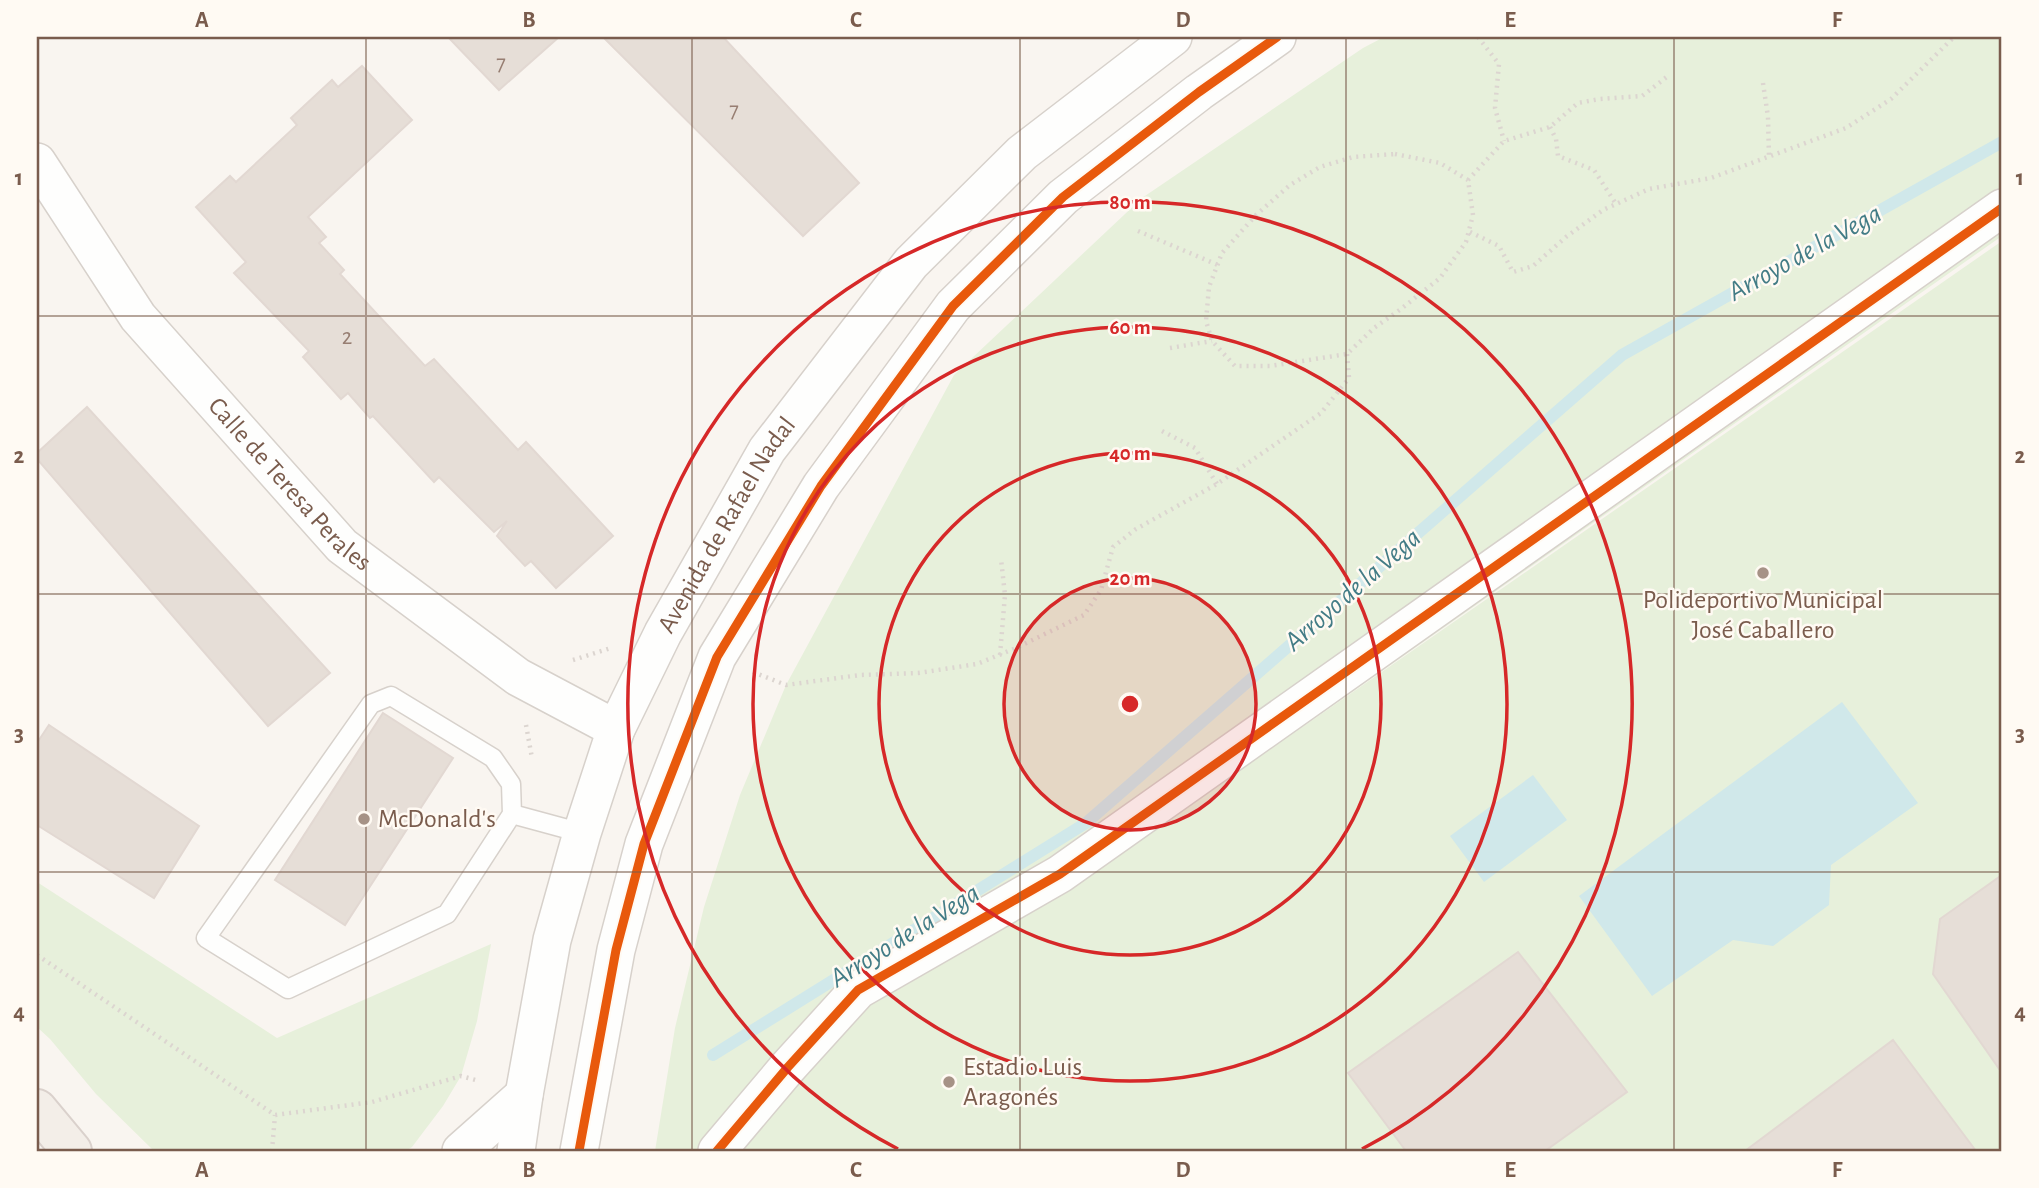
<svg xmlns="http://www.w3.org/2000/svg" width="2039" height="1188" font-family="'Alegreya Sans',sans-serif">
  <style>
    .green { fill: #e7f0db }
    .water { fill: #d0e8ea }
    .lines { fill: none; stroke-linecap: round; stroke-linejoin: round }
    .stream { stroke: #d0e8ea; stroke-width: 12 }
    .building { fill: #e6ded7; stroke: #e2d8d2; stroke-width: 2 }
    .service-casing { stroke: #d7d1cb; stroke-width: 21 }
    .minor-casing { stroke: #d7d1cb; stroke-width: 40 }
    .primary-casing { stroke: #dad1cc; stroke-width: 42 }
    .path { stroke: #dcd5d0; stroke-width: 4.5; stroke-dasharray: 2 5; stroke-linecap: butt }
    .service { stroke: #fefefd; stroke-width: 18 }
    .minor { stroke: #fefefd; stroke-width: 37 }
    .primary { stroke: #f3eee8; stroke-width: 38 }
    .cycleway-casing { stroke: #fffaf3; stroke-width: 13 }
    .cycleway { stroke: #e8590c; stroke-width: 9 }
    .grid { fill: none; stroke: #7a5c4d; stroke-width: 2; stroke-opacity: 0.55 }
    .ring { fill: none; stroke: #d62828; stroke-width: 3.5 }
    .poi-dot { fill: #a69286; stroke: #fffaf3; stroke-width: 2.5 }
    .labels { text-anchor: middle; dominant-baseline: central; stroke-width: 5; stroke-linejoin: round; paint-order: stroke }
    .number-label { font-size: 23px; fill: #977e72 }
    .street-label { font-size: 26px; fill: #7a5c4d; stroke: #fffaf3 }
    .poi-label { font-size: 26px; fill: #7a5c4d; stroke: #fffaf3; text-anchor: start }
    .water-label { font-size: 28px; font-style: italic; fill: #437c86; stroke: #fffaf3 }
    .centre { fill: #d62828; stroke: #fffaf3; stroke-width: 3.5 }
    .ring-label { font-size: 21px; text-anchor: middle; font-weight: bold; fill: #d62828; stroke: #fffaf3; stroke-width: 5; stroke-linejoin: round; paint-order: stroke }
    .neatline { fill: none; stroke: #7a5c4d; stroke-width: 2.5 }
    .grid-label { font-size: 23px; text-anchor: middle; font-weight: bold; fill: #7a5c4d }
  </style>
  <rect width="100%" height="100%" fill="#f9f5f0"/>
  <path class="green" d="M 1384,37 L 2002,37 L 2002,236 L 1281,742 L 2002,241 L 2002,1151 L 655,1151 L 675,1028 L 704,907 L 740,795 L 786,685 L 954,375 L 1142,198 L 1363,48 Z
    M 37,882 L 277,1038 L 491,944 L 477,1021 L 461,1076 L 443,1106 L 412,1147 L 406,1151 L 154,1151 L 96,1094 L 50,1039 L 37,1027 Z"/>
  <path class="water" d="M 1842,702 L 1918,803 L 1831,865 L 1829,905 L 1773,946 L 1733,940 L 1652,996 L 1579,896 Z
    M 1533,775 L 1567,820 L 1484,882 L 1450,836 Z"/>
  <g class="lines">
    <path class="stream" d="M 713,1055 L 1086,823 L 1622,355 L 2002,142"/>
  </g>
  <path class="building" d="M 448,37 L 559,37 L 499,90 Z
    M 603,37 L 723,37 L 859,183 L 803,236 Z
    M 362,66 L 412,120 L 308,217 L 326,237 L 319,243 L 344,270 L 340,274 L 425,366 L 434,359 L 518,450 L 526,442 L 613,536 L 556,588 L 531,561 L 525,566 L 497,536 L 507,521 L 494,532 L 439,477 L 434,482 L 373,416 L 370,418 L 348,393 L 341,399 L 303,357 L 309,351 L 234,273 L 246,262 L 196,207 L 230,176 L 236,182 L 297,125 L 291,118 L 332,80 L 338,87 Z
    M 87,407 L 330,673 L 268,726 L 37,459 L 37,453 Z
    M 383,713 L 453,758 L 345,925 L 275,880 Z
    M 49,725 L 199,826 L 154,898 L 37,825 L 37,743 Z
    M 2002,875 L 2002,1073 L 1933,974 L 1940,919 Z
    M 1518,952 L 1627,1092 L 1545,1151 L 1406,1151 L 1348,1073 Z
    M 1893,1040 L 1976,1151 L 1745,1151 Z"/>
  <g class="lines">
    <defs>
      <path id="service" d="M 512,814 L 447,914 L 288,989 L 206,938 L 371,704 L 391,696 L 493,758 L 511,784 L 512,814 L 582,833"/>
      <g id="minor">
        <path id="s1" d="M 37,162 L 138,317 L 342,546 L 518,677 L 616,729"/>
        <path d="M 461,1151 L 524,1095"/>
        <path id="s2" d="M 516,1151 L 524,1095 L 552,940 L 582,833 L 616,729 L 663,633 L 767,450 L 911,263 L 1022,153 L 1173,37"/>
        <path d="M 579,1151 L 616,950 L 644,844 L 717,657 L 821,486 L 953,306 L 1063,197 L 1199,92 L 1277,37"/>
        <path d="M 717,1151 L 788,1067 L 858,990 L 1060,874 L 2002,208"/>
      </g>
      <path id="primary" d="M 37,1109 L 72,1151"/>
    </defs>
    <use href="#service" class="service-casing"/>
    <use href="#minor" class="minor-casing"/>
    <use href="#primary" class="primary-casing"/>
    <path class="path" d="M 1478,37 L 1499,64 L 1495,108 L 1504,141
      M 1763,83 L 1768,117 L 1769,157
      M 1550,127 L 1556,139 L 1558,156 L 1594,170 L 1616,204
      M 1395,154 L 1440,163 L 1468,180 L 1473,215 L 1466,242 L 1440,278 L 1401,309 L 1374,328 L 1347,354 L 1270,366 L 1235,366 L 1212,341 L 1206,321 L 1209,287 L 1222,253 L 1256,215 L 1290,185 L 1320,167 L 1353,157 Z
      M 1468,180 L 1504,141 L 1550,127 L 1578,103 L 1600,99 L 1642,96 L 1668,76
      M 1138,231 L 1218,265
      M 1470,232 L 1499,246 L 1513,272 L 1533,266 L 1566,237 L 1603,210 L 1649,189 L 1711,178 L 1846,128 L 1891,99 L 1954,37
      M 1170,348 L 1212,341
      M 1162,431 L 1195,448 L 1217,484
      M 1000,655 L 1005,595 L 1001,559
      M 573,660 L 611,648
      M 753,672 L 786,685 L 860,675 L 918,673 L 977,664 L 1016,648 L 1084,615 L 1101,590 L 1113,547 L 1136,529 L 1217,484 L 1321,413 L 1349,378 L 1347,354
      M 526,725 L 532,758
      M 37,955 L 275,1115 L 372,1102 L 461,1076 L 479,1081
      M 272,1151 L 275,1115"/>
    <use href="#service" class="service"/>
    <use href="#minor" class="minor"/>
    <use href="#primary" class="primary"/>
    <defs>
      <path id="cycleway" d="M 579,1151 L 616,950 L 644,844 L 717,657 L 821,486 L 953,306 L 1063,197 L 1199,92 L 1277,37
        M 717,1151 L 788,1067 L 858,990 L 1060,874 L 2002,208"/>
    </defs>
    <use href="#cycleway" class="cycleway-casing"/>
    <use href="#cycleway" class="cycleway"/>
  </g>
  <path class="grid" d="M 366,37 L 366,1151M 692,37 L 692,1151M 1020,37 L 1020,1151M 1346,37 L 1346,1151M 1674,37 L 1674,1151M 37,316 L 2002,316M 37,594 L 2002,594M 37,872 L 2002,872"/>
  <circle cx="1130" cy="704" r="126" fill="#d62828" fill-opacity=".12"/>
  <g class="ring">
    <circle cx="1130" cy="704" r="126"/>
    <circle cx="1130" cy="704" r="251"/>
    <circle cx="1130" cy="704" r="377"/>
    <path d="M898 1149A502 502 0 1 1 1362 1149"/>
  </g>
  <g class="poi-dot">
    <circle cx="1763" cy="573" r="7"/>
    <circle cx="364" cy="819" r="7"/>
    <circle cx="949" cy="1082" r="7"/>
  </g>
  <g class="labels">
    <g class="number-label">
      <text x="501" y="63">7</text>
      <text x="734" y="110">7</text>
      <text x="347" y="337">2</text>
    </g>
    <g class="street-label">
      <text stroke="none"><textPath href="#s1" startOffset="411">Calle de Teresa Perales</textPath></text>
      <text stroke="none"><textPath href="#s2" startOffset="667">Avenida de Rafael Nadal</textPath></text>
    </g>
    <g class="poi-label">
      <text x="1763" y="600" text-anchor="middle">Polideportivo Municipal<tspan x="1763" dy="30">José Caballero</tspan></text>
      <text x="378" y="819">McDonald's</text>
      <text x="963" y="1067">Estadio Luis<tspan x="963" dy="30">Aragonés</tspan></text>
    </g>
    <g class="water-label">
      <text transform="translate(1805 253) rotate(-29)">Arroyo de la Vega</text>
      <text transform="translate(1353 590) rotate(-41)">Arroyo de la Vega</text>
      <text transform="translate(905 936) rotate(-32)">Arroyo de la Vega</text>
    </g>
  </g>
  <circle cx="1130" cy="704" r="10" class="centre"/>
  <g class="ring-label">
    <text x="1130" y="209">80 m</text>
    <text x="1130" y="334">60 m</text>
    <text x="1130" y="460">40 m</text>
    <text x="1130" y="585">20 m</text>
  </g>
  <rect width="2039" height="1188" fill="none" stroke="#fffaf3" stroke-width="77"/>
  <rect x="38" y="38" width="1962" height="1112" class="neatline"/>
  <g class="grid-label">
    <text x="202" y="27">A</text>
    <text x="529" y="27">B</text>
    <text x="856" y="27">C</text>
    <text x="1183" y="27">D</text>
    <text x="1510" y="27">E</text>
    <text x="1837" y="27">F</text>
    <text x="19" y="185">1</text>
    <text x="2020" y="185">1</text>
    <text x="19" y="463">2</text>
    <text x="2020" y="463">2</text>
    <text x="19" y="741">3</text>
    <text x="2020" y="741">3</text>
    <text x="19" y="1019">4</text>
    <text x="2020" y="1019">4</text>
    <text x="202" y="1177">A</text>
    <text x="529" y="1177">B</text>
    <text x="856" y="1177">C</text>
    <text x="1183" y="1177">D</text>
    <text x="1510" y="1177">E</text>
    <text x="1837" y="1177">F</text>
  </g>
</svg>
